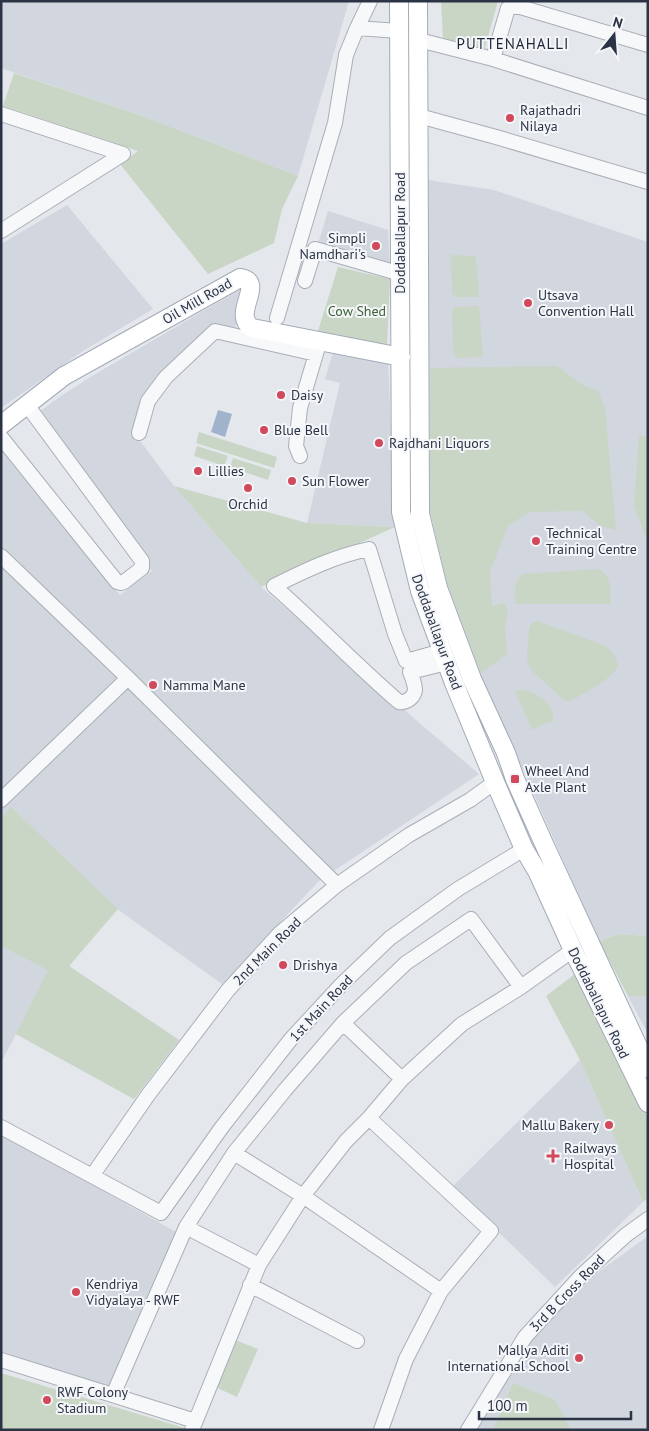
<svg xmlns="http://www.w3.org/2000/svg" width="649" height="1431" font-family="'PT Sans',sans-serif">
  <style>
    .built { fill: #d2d6de }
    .green { fill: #c9d6c5 }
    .water { fill: #9fb4cc }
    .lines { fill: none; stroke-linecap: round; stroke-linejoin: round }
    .minor-casing { stroke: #a9aeb7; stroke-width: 16 }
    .major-casing { stroke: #a3abb8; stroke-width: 20 }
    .minor { stroke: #f7f8fa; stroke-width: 14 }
    .major { stroke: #fff; stroke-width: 18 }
    .poi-dot { fill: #d1495b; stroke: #f4f6f9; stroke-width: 2 }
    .labels { text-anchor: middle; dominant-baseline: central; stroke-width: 4; stroke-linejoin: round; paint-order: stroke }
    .poi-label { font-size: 14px; fill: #2b3445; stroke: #f4f6f9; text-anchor: start }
    .street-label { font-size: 14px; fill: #2b3445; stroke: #f4f6f9 }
    .park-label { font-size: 14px; fill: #3f6138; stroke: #f4f6f9 }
    .neighbourhood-label { font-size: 15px; letter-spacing: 1px; fill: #1d2536; stroke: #f4f6f9 }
  </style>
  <rect width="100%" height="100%" fill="#e4e7ec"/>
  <path class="built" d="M 1,1 L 349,1 L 298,176 L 145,117 L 1,68 Z
    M 428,180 L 494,190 L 648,242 L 648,936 L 619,934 L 599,941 L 482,678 L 447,583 L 430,511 Z
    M 67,205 L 153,309 L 83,351 L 1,408 L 1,244 Z
    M 328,211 L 388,230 L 390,268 L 317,247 Z
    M 241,289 L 244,294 L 235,328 L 215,324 L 159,376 L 134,433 L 174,486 L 261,587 L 479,774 L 319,881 L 222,984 L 117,909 L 69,966 L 179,1040 L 134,1099 L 16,1034 L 1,1063 L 1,445 L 120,595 L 152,571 L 39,412 L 58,398 L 92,376 Z
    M 334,349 L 388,359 L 395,527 L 307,523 L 340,383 L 325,379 Z
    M 628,996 L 648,997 L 648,1034 Z
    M 580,1060 L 643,1202 L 555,1287 L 452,1187 Z
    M 1,1134 L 178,1233 L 109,1387 L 1,1351 Z
    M 648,1236 L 648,1430 L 475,1430 L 511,1375 L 531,1341 L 593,1276 Z"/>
  <path class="green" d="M 441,1 L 498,1 L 484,51 L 443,38 Z
    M 14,73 L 145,117 L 298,176 L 282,209 L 274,243 L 208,274 L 120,164 L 138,151 L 3,106 Z
    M 451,255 L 476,256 L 479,297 L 457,297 L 452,294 Z
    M 338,267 L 390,279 L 387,347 L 316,337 Z
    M 479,306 L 483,357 L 457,358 L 453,353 L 452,310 L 455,307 Z
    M 557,366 L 581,384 L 598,391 L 605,408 L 616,530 L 600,526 L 583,511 L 529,512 L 508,526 L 490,571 L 492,606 L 505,603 L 508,613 L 505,625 L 507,654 L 481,673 L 447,583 L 430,511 L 430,368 Z
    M 199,432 L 277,457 L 274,468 L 196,443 Z
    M 639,435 L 648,437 L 648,573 L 646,571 L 647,541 L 634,506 Z
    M 197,446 L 228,456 L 224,466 L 194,456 Z
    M 233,458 L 271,470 L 268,480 L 230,467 Z
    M 174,486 L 307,523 L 395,527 L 261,587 Z
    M 597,569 C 613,574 610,591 611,604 L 516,604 C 515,592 513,582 523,574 Z
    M 537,621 L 604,645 C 612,650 616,657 618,666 C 610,681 585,692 571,701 L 564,700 L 533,672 L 529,666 L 527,657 L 529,631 L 531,624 Z
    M 522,690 C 536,692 556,704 553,721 L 541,725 L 532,730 L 515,691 Z
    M 11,807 L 118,909 L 69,966 L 179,1040 L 134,1099 L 16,1034 L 48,970 L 1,946 L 1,818 Z
    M 619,934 L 648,936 L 648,997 L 628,996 L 599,941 Z
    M 584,967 L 648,1118 L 648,1198 L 643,1202 L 580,1060 L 546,996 Z
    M 233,1339 L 258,1349 L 237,1397 L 213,1386 Z
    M 1,1373 L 185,1428 L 184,1430 L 1,1430 Z
    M 513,1383 L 555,1400 L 571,1430 L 493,1430 Z"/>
  <path class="water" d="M 218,410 L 232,414 L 225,437 L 211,432 Z"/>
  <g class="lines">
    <defs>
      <path id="minor" d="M 357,28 L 370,1
        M 419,40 L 493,59 L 648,108
        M 493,59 L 508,8 L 517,6 L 648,45
        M 1,114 L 123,154 L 1,231
        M 419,116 L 496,137 L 648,182
        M 305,281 L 315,249 L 401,274
        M 277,318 L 335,123 L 346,55 L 357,28 L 399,31
        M 139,433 L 148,401 L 166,377 L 215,331 L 316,354
        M 1,437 L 117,582 L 121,583 L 124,582 L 142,568 L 142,561 L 27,405
        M 300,456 L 296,446 L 300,408 L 318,347
        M 1,556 L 128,678 L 337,885
        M 442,651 L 406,661 L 395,634 L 369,549 C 335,556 304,571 274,586 C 317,624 356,665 399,702 C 406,703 414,698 415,690 C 415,684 412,677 410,672 L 447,663
        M 1,800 L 128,678
        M 343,1023 L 402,1079
        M 369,1118 L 491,1231 L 441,1291
        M 1,1127 L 161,1213 L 222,1127 L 291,1039 L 341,985 L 390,938 L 458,889 L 524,849
        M 234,1153 L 303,1196 L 441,1291 L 406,1359 L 381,1430
        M 92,1176 L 148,1095 L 228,990 L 280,933 L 337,885 L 409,835 L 470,800 L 495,782
        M 186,1227 L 259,1265
        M 250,1285 L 357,1341
        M 1,1360 L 195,1421
        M 113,1395 L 186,1227 L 234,1153 L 285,1090 L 343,1023 L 406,963 L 471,919 L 521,987
        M 192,1430 L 259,1265 L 303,1196 L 346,1141 L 369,1118 L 402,1079 L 462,1024 L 521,987 L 573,950
        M 468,1430 L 525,1337 L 581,1276 L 626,1235 L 648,1219"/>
      <path id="major" d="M 399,1 L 401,512 L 420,591 L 454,683 L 495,782 L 524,849 L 538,873 L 573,950 L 648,1103
        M 418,1 L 420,514 L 438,588 L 472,679 L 506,753 L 515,779 L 545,846 L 648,1068
        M 1,425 L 64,376 L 240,278 C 267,282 230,314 252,328 L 401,357"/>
    </defs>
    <use href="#minor" class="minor-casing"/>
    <use href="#major" class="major-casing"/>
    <use href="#minor" class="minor"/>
    <use href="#major" class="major"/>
  </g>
  <g class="poi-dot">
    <circle cx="510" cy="118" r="5"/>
    <circle cx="376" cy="246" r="5"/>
    <circle cx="528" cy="303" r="5"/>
    <circle cx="281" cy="395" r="5"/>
    <circle cx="264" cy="430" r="5"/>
    <circle cx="379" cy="443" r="5"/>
    <circle cx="198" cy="471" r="5"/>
    <circle cx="292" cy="481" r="5"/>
    <circle cx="248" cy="488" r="5"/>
    <circle cx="536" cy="541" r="5"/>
    <circle cx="153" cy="685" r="5"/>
    <rect x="510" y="774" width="10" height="10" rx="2.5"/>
    <circle cx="283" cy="965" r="5"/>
    <circle cx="609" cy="1125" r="5"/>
    <path d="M550.5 1148.5h5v5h5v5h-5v5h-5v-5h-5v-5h5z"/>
    <circle cx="76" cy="1292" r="5"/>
    <circle cx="579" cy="1358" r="5"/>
    <circle cx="47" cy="1400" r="5"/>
  </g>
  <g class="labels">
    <g class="poi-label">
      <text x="520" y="110">Rajathadri<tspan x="520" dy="16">Nilaya</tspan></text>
      <text x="366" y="238" text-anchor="end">Simpli<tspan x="366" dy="16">Namdhari's</tspan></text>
      <text x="538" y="295">Utsava<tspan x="538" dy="16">Convention Hall</tspan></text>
      <text x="291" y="395">Daisy</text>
      <text x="274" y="430">Blue Bell</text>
      <text x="389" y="443">Rajdhani Liquors</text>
      <text x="208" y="471">Lillies</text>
      <text x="302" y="481">Sun Flower</text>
      <text x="248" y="504" text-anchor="middle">Orchid</text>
      <text x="546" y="533">Technical<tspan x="546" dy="16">Training Centre</tspan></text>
      <text x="163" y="685">Namma Mane</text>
      <text x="525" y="771">Wheel And<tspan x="525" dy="16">Axle Plant</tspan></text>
      <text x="293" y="965">Drishya</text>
      <text x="599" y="1125" text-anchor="end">Mallu Bakery</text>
      <text x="564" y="1148">Railways<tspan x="564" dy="16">Hospital</tspan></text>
      <text x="86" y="1284">Kendriya<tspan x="86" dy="16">Vidyalaya - RWF</tspan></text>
      <text x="569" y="1350" text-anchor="end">Mallya Aditi<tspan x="569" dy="16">International School</tspan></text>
      <text x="57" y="1392">RWF Colony<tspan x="57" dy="16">Stadium</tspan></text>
    </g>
    <g class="street-label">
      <text transform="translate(400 233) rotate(-90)">Doddaballapur Road</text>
      <text transform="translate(197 301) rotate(-30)">Oil Mill Road</text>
      <text transform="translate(437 632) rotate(70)">Doddaballapur Road</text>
      <text transform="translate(267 951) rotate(-45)">2nd Main Road</text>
      <text transform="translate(599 1003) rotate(64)">Doddaballapur Road</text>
      <text transform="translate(321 1008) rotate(-47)">1st Main Road</text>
      <text transform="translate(567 1293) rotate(-46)">3rd B Cross Road</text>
    </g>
    <g class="park-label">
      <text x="357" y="311">Cow Shed</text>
    </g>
    <g class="neighbourhood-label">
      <text x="513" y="43">PUTTENAHALLI</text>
    </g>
  </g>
  <rect width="649" height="1431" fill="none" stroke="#2b3445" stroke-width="5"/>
  <g transform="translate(614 35) rotate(17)" stroke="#f4f6f9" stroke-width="4" paint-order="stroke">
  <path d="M0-4L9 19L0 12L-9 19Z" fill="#2b3445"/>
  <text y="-8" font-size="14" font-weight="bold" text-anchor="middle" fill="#2b3445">N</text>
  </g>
  <path d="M479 1411v8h152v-8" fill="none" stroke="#2b3445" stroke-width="2.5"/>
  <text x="487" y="1411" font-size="15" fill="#2b3445" stroke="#f4f6f9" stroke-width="4" paint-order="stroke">100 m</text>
</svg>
